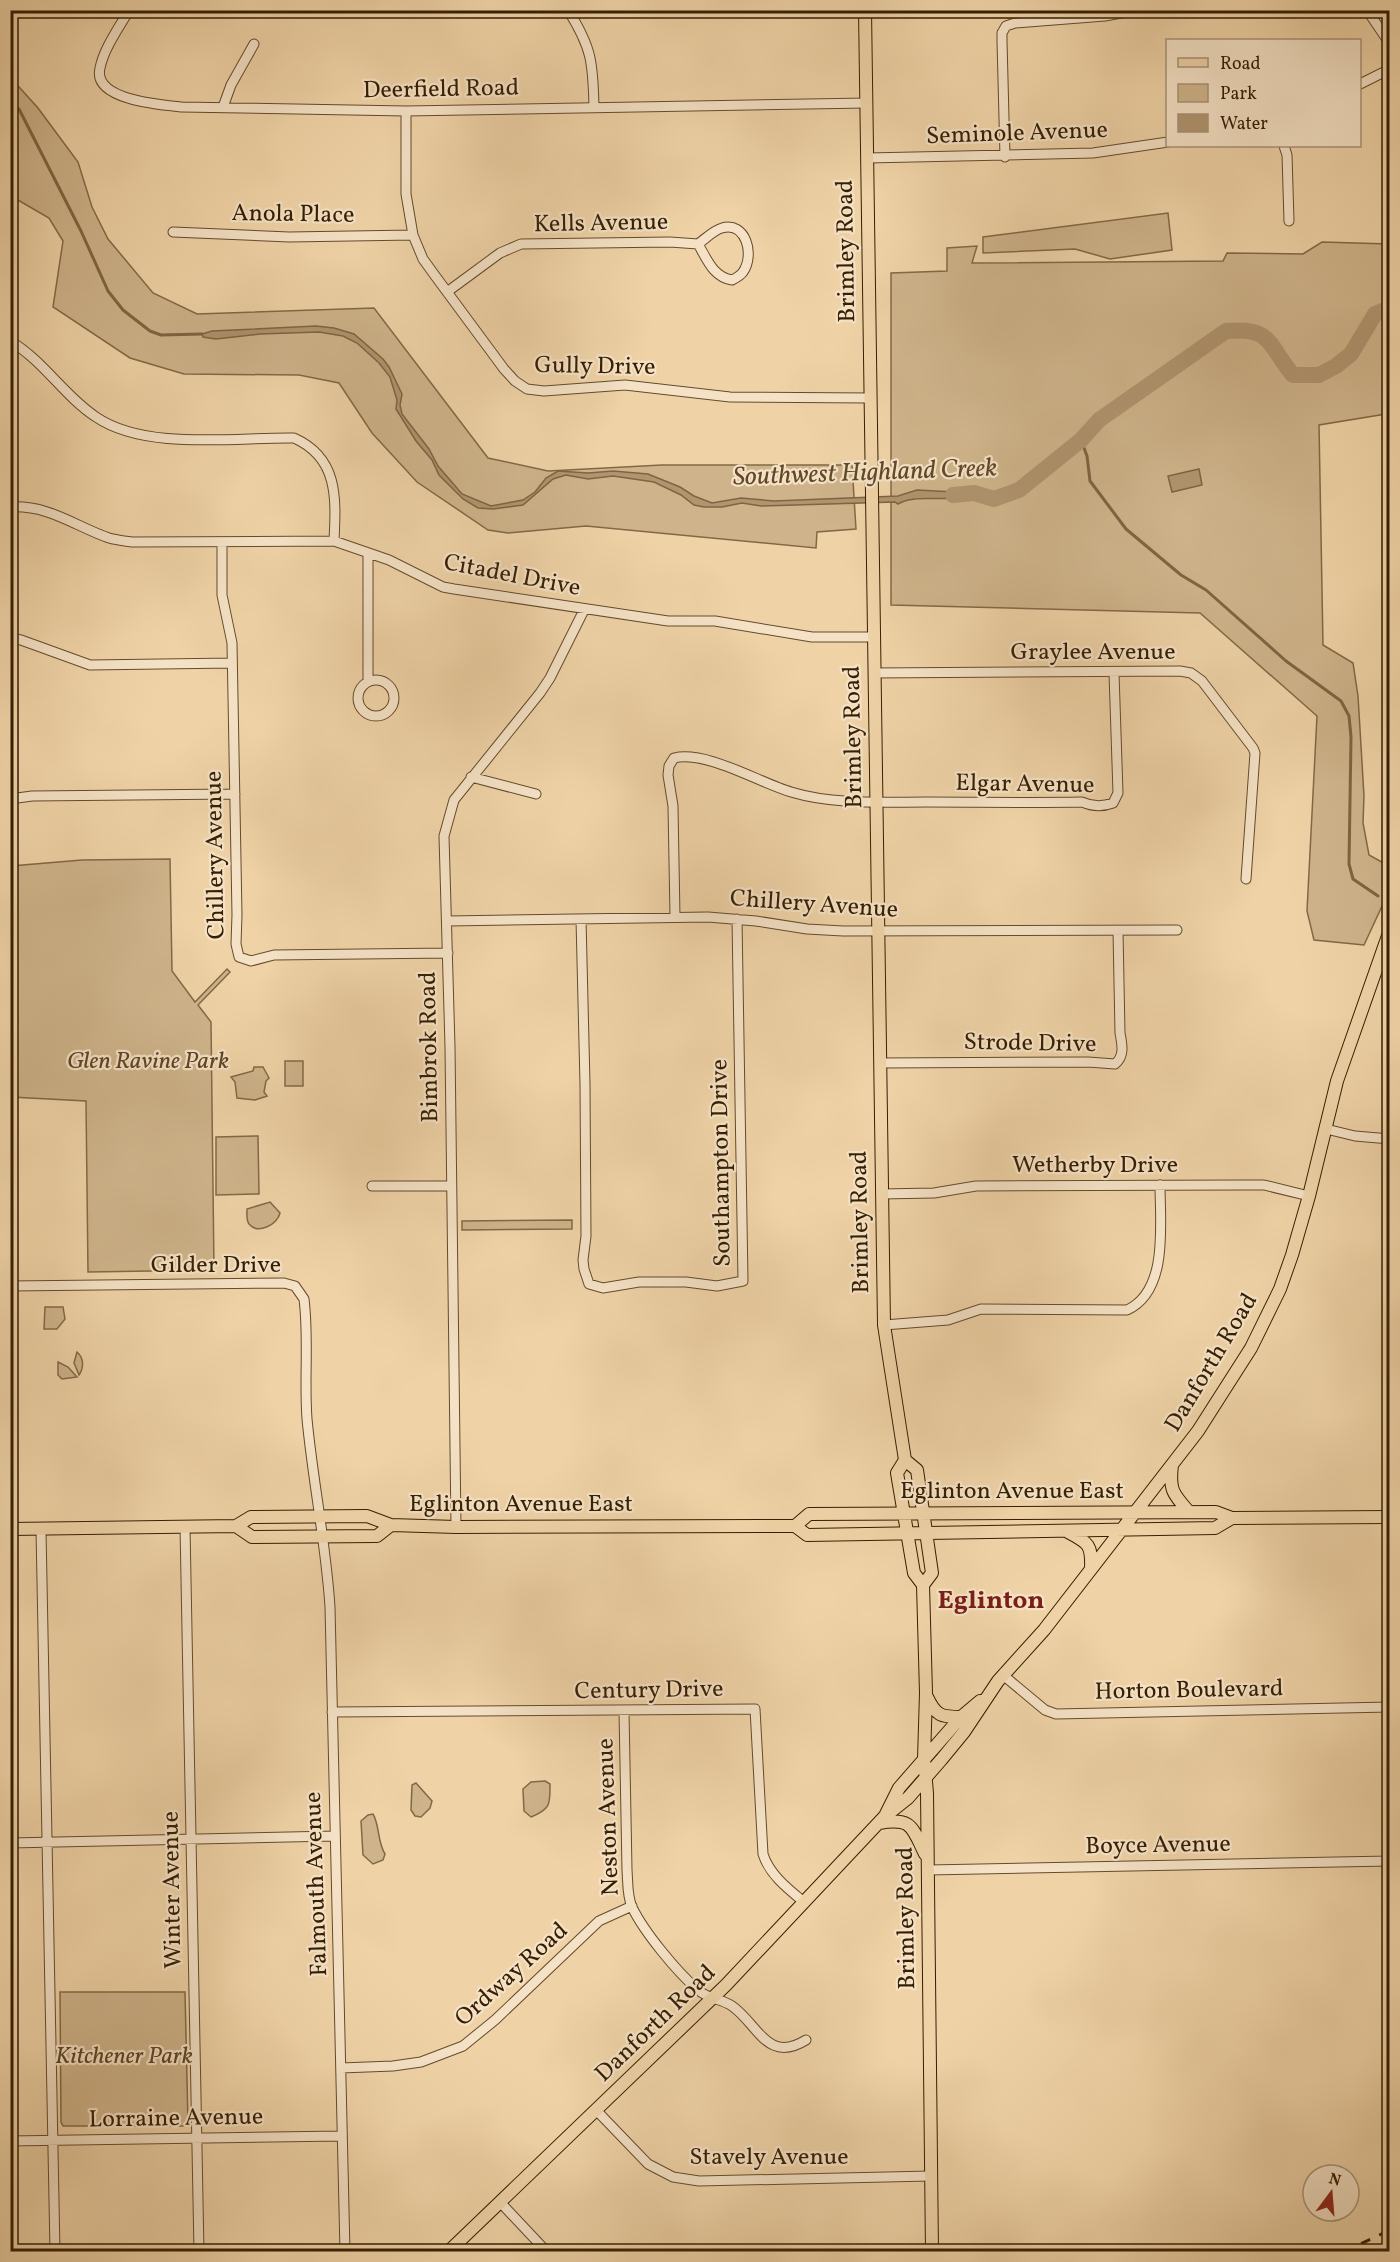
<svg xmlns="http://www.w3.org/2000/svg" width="1400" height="2262" font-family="Vollkorn,serif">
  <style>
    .green { fill: #cfb48b; stroke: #826946; stroke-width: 1.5 }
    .water { fill: #b0956f; stroke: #7f6543; stroke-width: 1.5 }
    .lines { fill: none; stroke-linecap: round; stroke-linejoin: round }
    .stream { stroke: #7f6543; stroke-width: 3 }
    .river { stroke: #b0956f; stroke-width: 16 }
    .minor-casing { stroke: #644b2b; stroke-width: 11 }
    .major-casing { stroke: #351e02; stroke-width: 14 }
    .minor { stroke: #f5e2c6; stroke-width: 9 }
    .major { stroke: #efd3a7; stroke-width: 12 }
    .rail { stroke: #351e02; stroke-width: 3; stroke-dasharray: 10 10; stroke-linecap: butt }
    .labels { text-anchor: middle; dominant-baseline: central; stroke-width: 4.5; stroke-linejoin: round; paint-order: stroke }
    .street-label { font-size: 24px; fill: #351e02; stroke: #f5e2c6 }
    .park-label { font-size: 24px; font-style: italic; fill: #5c4424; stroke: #f5e2c6 }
    .water-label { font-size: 26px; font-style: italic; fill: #604828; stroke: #f5e2c6 }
    .neighbourhood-label { font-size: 26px; font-weight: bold; fill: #7a1f14; stroke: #f5e2c6 }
  </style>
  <rect width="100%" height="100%" fill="#efd3a7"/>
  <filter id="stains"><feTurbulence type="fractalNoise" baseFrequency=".00333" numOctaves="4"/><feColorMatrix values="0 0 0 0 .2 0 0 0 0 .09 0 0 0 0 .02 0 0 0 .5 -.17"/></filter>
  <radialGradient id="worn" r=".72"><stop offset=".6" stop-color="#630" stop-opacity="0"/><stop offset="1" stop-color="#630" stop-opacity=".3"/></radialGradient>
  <path class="green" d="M 10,77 L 38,108 L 78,162 L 92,207 L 108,239 L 153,293 L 197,314 L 374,308 L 488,458 L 548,471 L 662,465 L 852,465 L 856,529 L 817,532 L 816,548 L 586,526 L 508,533 L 488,530 L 417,482 L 372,433 L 339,383 L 299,375 L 184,374 L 130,358 L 53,307 L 63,241 L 49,218 L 11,196 Z
    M 1168,213 L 1172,250 L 1110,259 L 1075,249 L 983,253 L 983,237 Z
    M 1322,242 L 1389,244 L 1389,411 L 1386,414 L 1319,425 L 1323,645 L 1353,663 L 1358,696 L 1364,796 L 1363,823 L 1369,855 L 1389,866 L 1389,891 L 1364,945 L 1314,940 L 1307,911 L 1317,716 L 1200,613 L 891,605 L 891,273 L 947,271 L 947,248 L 977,246 L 972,263 L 1223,261 L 1227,253 L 1303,254 Z
    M 170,859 L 172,971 L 195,1002 L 227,969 L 230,972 L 198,1005 L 211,1022 L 214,1270 L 88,1272 L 86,1101 L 11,1097 L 11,866 L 82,860 Z
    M 285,1061 L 303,1061 L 303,1086 L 285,1086 Z
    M 254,1067 L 263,1067 L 269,1078 L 266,1081 L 264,1092 L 267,1096 L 255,1100 L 237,1098 L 235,1082 L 231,1077 L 253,1071 Z
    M 258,1136 L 259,1194 L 216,1195 L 216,1137 Z
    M 270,1202 L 280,1213 C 278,1224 258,1235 249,1224 C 246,1220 247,1214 247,1209 Z
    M 572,1220 L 572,1229 L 462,1230 L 462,1221 Z
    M 45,1307 L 63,1307 L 65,1319 L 57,1329 L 44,1329 Z
    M 77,1352 C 84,1358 84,1368 79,1375 L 74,1363 Z
    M 58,1362 L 68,1367 L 77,1377 L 62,1379 L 58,1375 Z
    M 545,1781 L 550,1784 C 550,1804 551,1809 531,1817 L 524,1811 L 523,1789 L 531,1782 Z
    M 416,1783 L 432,1801 L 430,1808 L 421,1817 L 415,1816 L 411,1810 L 412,1785 Z
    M 373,1814 C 380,1826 377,1841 385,1854 L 383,1860 L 373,1864 L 363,1855 L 361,1821 L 368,1815 Z
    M 60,1992 L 185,1992 L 188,2123 L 186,2126 L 63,2126 L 61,2122 Z"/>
  <path class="water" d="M 316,326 L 334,328 L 354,334 L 383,359 L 389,367 L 402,394 L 400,405 L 402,414 L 429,449 L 438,466 L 462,494 L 491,506 L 523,500 L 535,492 L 546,478 L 558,471 L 588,473 L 613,471 L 648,474 L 680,487 L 694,496 L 712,503 L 741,498 L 774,501 L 898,496 L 917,490 L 974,493 C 967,495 958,498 951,498 C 934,500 913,495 898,504 L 895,502 L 761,506 L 742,503 L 722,507 L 704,507 L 694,505 L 681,495 L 654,482 L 613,476 L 588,479 L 566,475 L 553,479 L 523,505 L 493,509 L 478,508 L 463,499 L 439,475 L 432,460 L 416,441 L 396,409 L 397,400 L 390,377 L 379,363 L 357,343 L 343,336 L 319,332 L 260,334 L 216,339 L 203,337 L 202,334 L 212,331 Z
    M 1199,469 L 1202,485 L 1172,492 L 1168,476 Z"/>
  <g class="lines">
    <path class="stream" d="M 10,101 L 19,109 L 81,231 L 108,291 L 123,310 L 150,331 L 161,335 L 202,334
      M 1081,440 L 1087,456 L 1090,481 L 1126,529 L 1181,575 L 1206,590 L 1286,661 L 1341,701 L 1349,716 L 1351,737 L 1349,864 L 1353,879 L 1378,896"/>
    <path class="river" d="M 953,495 L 974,493 L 994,499 L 1019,490 L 1081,440 L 1099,420 L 1226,331 C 1273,327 1267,344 1293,375 L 1319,375 L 1336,366 L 1351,354 L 1375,314 L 1390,308"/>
    <defs>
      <path id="minor" d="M 129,10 C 119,28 104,48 100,68 C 92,100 161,105 182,107 L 406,111 L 867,103
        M 568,10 C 592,48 593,63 594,107
        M 1367,10 L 1390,44
        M 1360,84 L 1390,69
        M 223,107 L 231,85 L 254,44
        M 406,111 L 406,194 L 413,235 L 423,259 L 436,277 L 504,369 L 515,381 L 527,389 L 544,391 L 625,385 L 730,397 L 870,398
        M 1284,146 L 1287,155 L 1289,221
        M 1005,157 L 1002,41 L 1002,33 L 1006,26 L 1015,23 L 1105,16 L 1137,10
        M 867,158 L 1093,153 L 1168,142
        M 173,232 L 289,237 L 413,235
        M 447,292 L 500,253 L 521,244 L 670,242 L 698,244 C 705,239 714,230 722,228 C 746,221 755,255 743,272 C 741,275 736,278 732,280 C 713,277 707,259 698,244
        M 10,341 C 44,361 64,396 96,417 C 146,451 235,437 294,438 C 339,458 336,499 334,541
        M 10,507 C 50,505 74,526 109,538 C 116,540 125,541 132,542 L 334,541 L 389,560 L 443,587 L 454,589 L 668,621 L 715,621 L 812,637 L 874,637
        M 222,542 L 222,595 L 232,643 L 237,915 L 236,944 L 239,957 L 251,961 L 274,955 L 448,953
        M 368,553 L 368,681
        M 10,638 L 21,640 L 90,665 L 232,663
        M 874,673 L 1180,671 L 1191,673 L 1202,681 L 1253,748 L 1255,753 L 1246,879
        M358 698a18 18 0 1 1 36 0a18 18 0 1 1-36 0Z
        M 471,777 L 536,794
        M 10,799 L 32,796 L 235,794
        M 675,917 L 673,806 L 668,775 L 669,766 L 674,758 C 706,750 760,783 791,792 C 834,805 882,802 927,802 C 978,802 1030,803 1082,802 C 1093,807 1102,807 1113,803 L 1118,793 L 1114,673
        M 581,919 L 585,1084 L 586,1236 L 583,1260 L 584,1269 L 589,1284 L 603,1288 L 639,1282 L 686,1282 L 717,1286 L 743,1281 L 737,919
        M 448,921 L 708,917 L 756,921 L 807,929 L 843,931 L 1177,930
        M 880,1063 L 1088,1062 L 1115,1064 C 1125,1056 1122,1044 1120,1033 L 1118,931
        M 1326,1129 L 1355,1136 L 1390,1139
        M 372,1186 L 451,1186
        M 881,1194 L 934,1193 L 976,1186 L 1241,1185 L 1264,1185 L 1309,1196
        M 10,1286 L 284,1283 L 295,1286 L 304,1299 C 309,1339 304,1379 307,1419 C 313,1482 326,1544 330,1607 L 345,2252
        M 884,1325 L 948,1320 L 981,1309 L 1127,1310 C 1169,1291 1160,1223 1160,1185
        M 185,1527 L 199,2252
        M 456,1527 L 450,1047 L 444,836 L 454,800 L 540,693 L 550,678 L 584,610
        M 41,1530 L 55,2252
        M 1003,1675 L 1045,1710 L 1056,1714 L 1390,1707
        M 624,1711 L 627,1870 C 628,1882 627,1896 632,1907 C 644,1932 677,1972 698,1990 C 708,1999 722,1999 732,2006 C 758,2024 767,2064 806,2040
        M 332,1712 L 755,1709 L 763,1854 C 769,1874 788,1889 804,1902
        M 10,1843 L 334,1836
        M 928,1870 L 1390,1861
        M 341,2068 L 393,2066 L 421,2062 L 463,2046 L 495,2020 L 599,1921 L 632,1906
        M 597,2111 L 648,2164 L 673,2177 L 699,2181 L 931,2176
        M 10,2141 L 342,2136
        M 500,2202 L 547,2252"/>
      <path id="major" d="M 865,10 L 884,1325 L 905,1460 L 897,1473 L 914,1573 L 923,1585 L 926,1693 L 924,1759 L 927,1793 L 932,2252
        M 905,1460 L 917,1470 L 932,1573 L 923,1585
        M 1172,1465 C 1169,1490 1173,1494 1189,1512
        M 236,1526 L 252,1537 L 377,1536 L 391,1525
        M 795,1526 L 809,1514 L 1216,1512 L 1232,1518 L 1390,1517
        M 10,1529 L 236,1526 L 251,1517 L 367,1516 L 391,1525 L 456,1527 L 795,1526 L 807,1535 L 1215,1528 L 1232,1518
        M 1068,1532 C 1089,1543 1092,1545 1091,1569
        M 927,1697 C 936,1716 941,1717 961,1717
        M 886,1814 L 899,1788 L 961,1717 L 980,1701
        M 879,1823 C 912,1817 912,1827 925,1854
        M 448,2252 L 726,1985 L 884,1817 L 908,1798 L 941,1760 L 964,1732 L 998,1681 L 1044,1630 L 1198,1431 L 1251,1348 L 1280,1289 L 1292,1255 L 1309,1196 L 1337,1081 L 1390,930"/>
    </defs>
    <use href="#minor" class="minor-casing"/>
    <use href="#major" class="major-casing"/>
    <use href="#minor" class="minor"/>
    <use href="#major" class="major"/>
    <path class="rail" d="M 1343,2252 L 1390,2230
      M 1369,2252 L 1390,2242"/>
  </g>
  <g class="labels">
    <g class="street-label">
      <text transform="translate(441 90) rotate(-1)">Deerfield Road</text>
      <text transform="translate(1017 134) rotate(-2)">Seminole Avenue</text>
      <text transform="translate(293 215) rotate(1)">Anola Place</text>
      <text transform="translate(601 224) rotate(-1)">Kells Avenue</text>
      <text transform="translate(847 251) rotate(-91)">Brimley Road</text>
      <text transform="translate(595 367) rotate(1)">Gully Drive</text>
      <text transform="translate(512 576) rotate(11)">Citadel Drive</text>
      <text x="1093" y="653">Graylee Avenue</text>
      <text transform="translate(854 737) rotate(-91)">Brimley Road</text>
      <text transform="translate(1025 785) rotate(1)">Elgar Avenue</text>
      <text transform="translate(216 855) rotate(-91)">Chillery Avenue</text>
      <text transform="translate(814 905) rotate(4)">Chillery Avenue</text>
      <text transform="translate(1030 1044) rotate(1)">Strode Drive</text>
      <text transform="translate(430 1047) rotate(-91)">Bimbrok Road</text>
      <text transform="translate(722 1163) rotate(-91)">Southampton Drive</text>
      <text x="1095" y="1166">Wetherby Drive</text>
      <text transform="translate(861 1222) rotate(-91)">Brimley Road</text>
      <text x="216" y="1266">Gilder Drive</text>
      <text transform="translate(1212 1363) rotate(-59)">Danforth Road</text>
      <text x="1012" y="1492">Eglinton Avenue East</text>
      <text x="521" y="1505">Eglinton Avenue East</text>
      <text transform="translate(649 1691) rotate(-1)">Century Drive</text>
      <text transform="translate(1189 1691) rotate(-1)">Horton Boulevard</text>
      <text transform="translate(609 1817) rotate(-92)">Neston Avenue</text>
      <text transform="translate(1158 1846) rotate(-1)">Boyce Avenue</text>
      <text transform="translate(317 1884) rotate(-92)">Falmouth Avenue</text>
      <text transform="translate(173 1890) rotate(-91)">Winter Avenue</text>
      <text transform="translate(907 1918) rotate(-91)">Brimley Road</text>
      <text transform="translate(512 1975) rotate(-42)">Ordway Road</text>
      <text transform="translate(656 2024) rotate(-44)">Danforth Road</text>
      <text transform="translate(176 2119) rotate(-1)">Lorraine Avenue</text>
      <text x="769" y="2158">Stavely Avenue</text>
    </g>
    <g class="park-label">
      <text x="148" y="1062">Glen Ravine Park</text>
      <text x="124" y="2057">Kitchener Park</text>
    </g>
    <g class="water-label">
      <text transform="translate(865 473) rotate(-2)">Southwest Highland Creek</text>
    </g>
    <g class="neighbourhood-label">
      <text x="991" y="1601">Eglinton</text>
    </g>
  </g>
  <rect width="1400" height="2262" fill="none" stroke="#efd3a7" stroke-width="36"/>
  <rect x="12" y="12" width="1376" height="2238" fill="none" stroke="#351e02" stroke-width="3"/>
  <rect x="18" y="18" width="1364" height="2226" fill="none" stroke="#351e02" stroke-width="1.5"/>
  <rect x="1166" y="39" width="195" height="108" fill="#f5e2c6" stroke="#a89478" stroke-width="1.5"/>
  <rect x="1178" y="58" width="30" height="9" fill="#efd3a7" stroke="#a89478" stroke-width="1.5"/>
  <text x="1220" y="69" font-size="18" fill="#351e02">Road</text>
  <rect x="1178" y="84" width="30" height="18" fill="#cfb48b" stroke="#a89478" stroke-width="1.5"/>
  <text x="1220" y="99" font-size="18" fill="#351e02">Park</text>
  <rect x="1178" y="114" width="30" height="18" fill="#b0956f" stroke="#a89478" stroke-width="1.5"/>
  <text x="1220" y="129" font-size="18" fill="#351e02">Water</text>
  <g transform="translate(1331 2193) rotate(16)"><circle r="28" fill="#f5e2c6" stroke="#a89478" stroke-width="1.5"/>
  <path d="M0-4.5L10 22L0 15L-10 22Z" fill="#8f2418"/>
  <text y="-9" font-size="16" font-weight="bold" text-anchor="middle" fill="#351e02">N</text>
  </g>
  <rect width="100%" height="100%" filter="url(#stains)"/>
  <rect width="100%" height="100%" fill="url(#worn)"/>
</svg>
